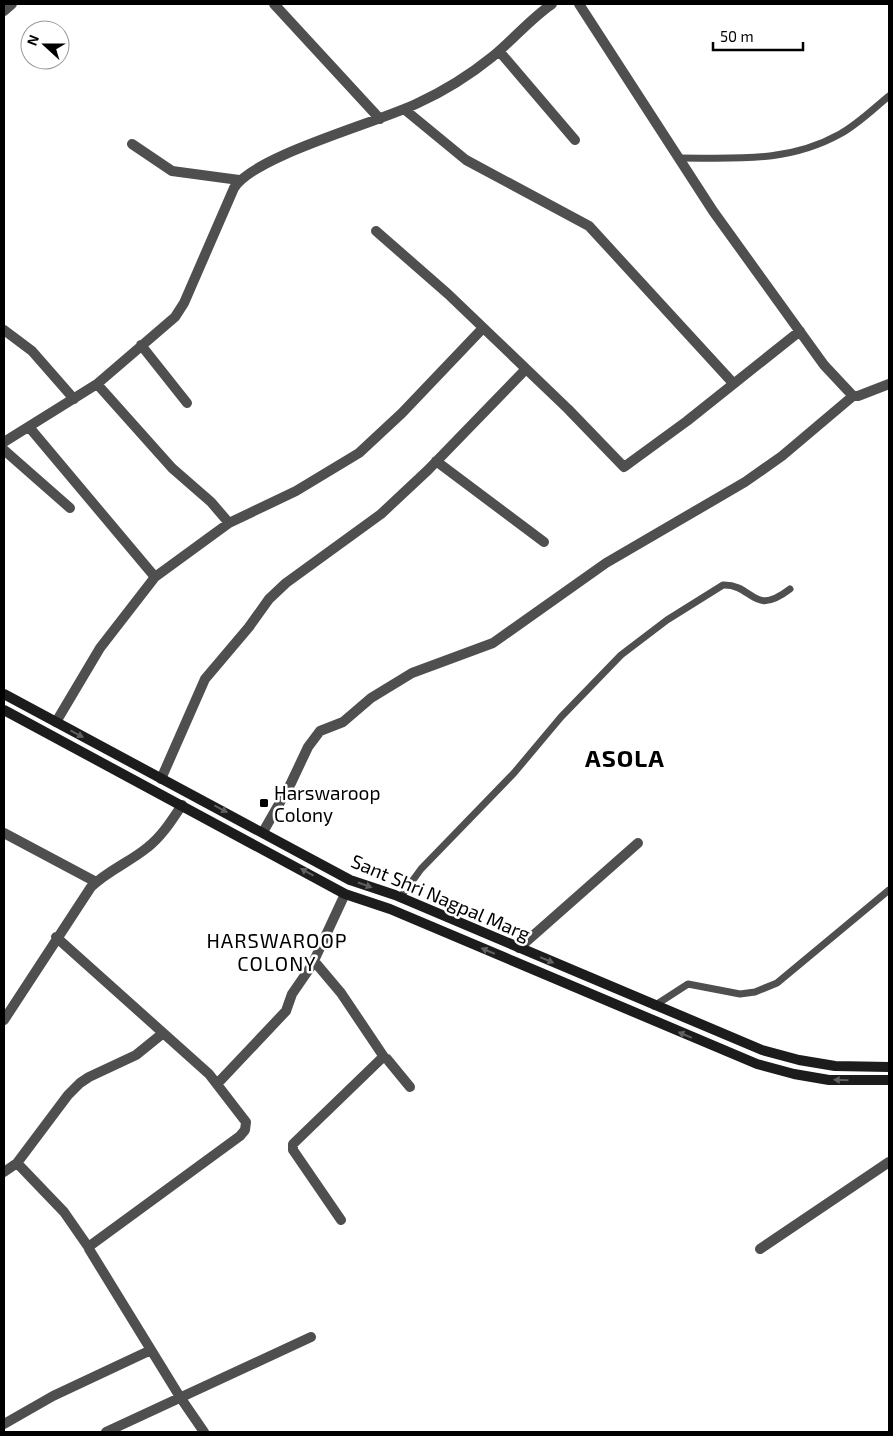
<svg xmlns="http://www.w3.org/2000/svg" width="893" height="1436" font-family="'Exo 2',sans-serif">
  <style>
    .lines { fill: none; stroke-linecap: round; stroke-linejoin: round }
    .lane { stroke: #4f4f4f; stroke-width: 7 }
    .street { stroke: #4f4f4f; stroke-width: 10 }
    .secondary { stroke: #1c1c1c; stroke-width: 10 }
    .oneway { fill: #606060 }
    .poi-dot { fill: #000; stroke: #fff; stroke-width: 2 }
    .labels { text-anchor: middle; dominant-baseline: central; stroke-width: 5; stroke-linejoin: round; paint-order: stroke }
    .poi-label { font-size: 19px; fill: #000; stroke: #fff; text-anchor: start }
    .street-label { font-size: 19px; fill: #000; stroke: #fff }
    .neighbourhood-label { font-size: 20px; letter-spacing: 1px; fill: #000; stroke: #fff }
    .district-label { font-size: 24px; font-weight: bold; letter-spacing: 1px; fill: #000; stroke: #fff }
  </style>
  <rect width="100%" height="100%" fill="#fff"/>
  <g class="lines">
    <path class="lane" d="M 679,158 C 736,158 788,163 840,134 C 858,124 873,109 889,96
      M 400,898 L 421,869 L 514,773 L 561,717 L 621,655 L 667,620 L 723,585 C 754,584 752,618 790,589
      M 654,1006 L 688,984 L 740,994 L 755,992 L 777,983 L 889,890"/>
    <path class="street" d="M 274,4 L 380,119
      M 579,4 L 713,211 L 824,365 L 853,396 L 858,396 L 889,384
      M 4,11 L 12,4
      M 499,51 L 575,140
      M 404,109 L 466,160 L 589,226 L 733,383
      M 132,144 L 172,171 L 239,180
      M 376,231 L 448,294 L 568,409 L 624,467 L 687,421 L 800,331
      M 4,330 L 32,351 L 74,399
      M 141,345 L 187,403
      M 97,384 L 172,468 L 211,502 L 229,523
      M 29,427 L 155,577
      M 4,442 L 97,384 L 175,317 L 184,303 L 234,188 C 255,155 377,123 418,103 C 444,91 471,74 492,57 C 513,40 530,19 552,4
      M 4,450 L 70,508
      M 436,461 L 544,542
      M 56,722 L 100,648 L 155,577 L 229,523 L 296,491 L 359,453 L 402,413 L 483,328
      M 161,779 L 205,679 L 249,627 L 269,599 L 286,583 L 381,514 L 428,470 L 526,369
      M 263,832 L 291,783 L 308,747 L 320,731 L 343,722 L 371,698 L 412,673 L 493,643 L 606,563 L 745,482 L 782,456 L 853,396
      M 4,833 L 96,882
      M 56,937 L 209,1074 L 246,1122 L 245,1130 L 240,1136 L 91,1245 L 89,1249 L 180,1397 L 204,1432
      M 519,948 L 638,843
      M 314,961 L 341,993 L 384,1057
      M 4,1020 L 91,887 C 107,871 130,862 148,847 C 162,836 172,820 182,805
      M 217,1084 L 286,1011 L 292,994 L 312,965 L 345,894
      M 17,1163 L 68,1095 L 80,1083 L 89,1077 L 136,1055 L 162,1034
      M 4,1172 L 17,1163 L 64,1212 L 89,1248
      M 341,1220 L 293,1150 L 293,1144 L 382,1058 L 387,1059 L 410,1087
      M 760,1249 L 889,1162
      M 4,1424 L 53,1396 L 151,1350
      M 106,1432 L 311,1337"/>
    <path class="secondary" d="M 4,694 L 350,880 L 395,895 L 762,1050 L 799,1060 L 835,1066 L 889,1067
      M 4,710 L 345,894 L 390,909 L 757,1064 L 794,1074 L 829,1080 L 889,1080"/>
  </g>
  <defs><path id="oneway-solid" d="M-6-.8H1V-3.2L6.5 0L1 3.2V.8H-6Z" transform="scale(1.25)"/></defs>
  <g class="oneway">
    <use href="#oneway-solid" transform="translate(77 734) rotate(28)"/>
    <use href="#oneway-solid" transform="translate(221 809) rotate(28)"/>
    <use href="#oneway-solid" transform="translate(307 872) rotate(-151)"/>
    <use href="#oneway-solid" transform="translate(365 885) rotate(19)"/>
    <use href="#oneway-solid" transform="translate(488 951) rotate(-157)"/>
    <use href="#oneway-solid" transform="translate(547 960) rotate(23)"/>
    <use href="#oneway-solid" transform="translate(685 1035) rotate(-157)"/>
    <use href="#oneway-solid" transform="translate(841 1080) rotate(-179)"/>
  </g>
  <rect class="poi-dot" x="259" y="798" width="10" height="10" rx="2.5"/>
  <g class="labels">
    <g class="poi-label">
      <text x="274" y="792">Harswaroop<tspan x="274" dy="22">Colony</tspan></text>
    </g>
    <g class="street-label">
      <text transform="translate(441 897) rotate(23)">Sant Shri Nagpal Marg</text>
    </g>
    <g class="neighbourhood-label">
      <text x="277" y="940">HARSWAROOP<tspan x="277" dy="23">COLONY</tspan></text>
    </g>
    <g class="district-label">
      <text x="625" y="757">ASOLA</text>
    </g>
  </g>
  <rect width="893" height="1436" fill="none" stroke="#000000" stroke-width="10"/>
  <g transform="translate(45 45) rotate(291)"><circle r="24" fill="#ffffff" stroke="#999999"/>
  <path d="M0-4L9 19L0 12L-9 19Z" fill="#000000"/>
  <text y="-8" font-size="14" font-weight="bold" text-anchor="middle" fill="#000000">N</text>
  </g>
  <path d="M713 42v8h90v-8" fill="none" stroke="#000000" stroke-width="2.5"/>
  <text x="720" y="42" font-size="15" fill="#000000" stroke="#ffffff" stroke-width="4" paint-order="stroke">50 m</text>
</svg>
